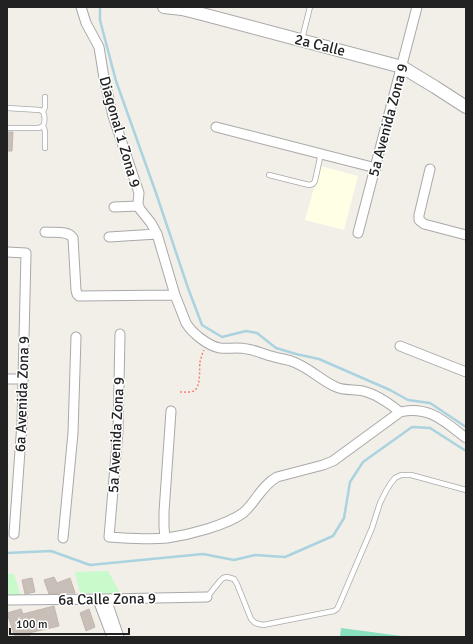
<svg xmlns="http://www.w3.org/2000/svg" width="473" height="644" font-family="Signika,sans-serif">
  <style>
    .education { fill: #ffffe5 }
    .park { fill: #c8facc }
    .pitch { fill: #88e0be }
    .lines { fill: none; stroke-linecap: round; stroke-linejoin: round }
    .stream { stroke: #aad3df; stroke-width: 2.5 }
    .building { fill: #c7bfb8; stroke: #c4b6ab }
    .service-casing { stroke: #a9a9a9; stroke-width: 6 }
    .minor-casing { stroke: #a9a9a9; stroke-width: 11 }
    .tertiary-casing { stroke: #a9a9a9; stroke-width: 14 }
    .path { stroke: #fa8072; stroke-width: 1.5; stroke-dasharray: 2 2; stroke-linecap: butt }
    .service { stroke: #fff; stroke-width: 4.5 }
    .minor { stroke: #fff; stroke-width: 9 }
    .tertiary { stroke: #fff; stroke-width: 12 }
    .labels { text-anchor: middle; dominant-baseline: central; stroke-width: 3; stroke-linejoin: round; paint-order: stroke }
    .street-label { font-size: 15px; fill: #222; stroke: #fff }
  </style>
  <rect width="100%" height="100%" fill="#f2efe9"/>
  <path class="education" d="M 320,166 L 358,176 L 344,230 L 305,220 Z"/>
  <path class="park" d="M 108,571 L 121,595 L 92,593 L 80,593 L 75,572 Z
    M 7,574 L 14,574 L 21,597 L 7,597 Z"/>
  <path class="pitch" d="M 341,628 L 409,637 L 340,637 Z"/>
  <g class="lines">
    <path class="stream" d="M 100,7 L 100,20 L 116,81 L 156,193 L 188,288 L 202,325 L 222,337 L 246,331 L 257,333 L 276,348 L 296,354 L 319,359 L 390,390 L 408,400 L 430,403 L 466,427
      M 7,553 L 51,551 L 90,565 L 203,554 L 234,560 L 255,555 L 285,557 L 333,536 L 344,518 L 350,482 L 363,462 L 412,427 L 430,428 L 466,451"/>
  </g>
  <path class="building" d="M 7,132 L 13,132 L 12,151 L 7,151 Z
    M 54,577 L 57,583 L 70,578 L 75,593 L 67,593 L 66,592 L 62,593 L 49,594 L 44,580 Z
    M 32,578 L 35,592 L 25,594 L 22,580 Z
    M 54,606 L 59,626 L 29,633 L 30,637 L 15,637 L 7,613 L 21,609 L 23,614 Z
    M 89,609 L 95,627 L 86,631 L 80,613 Z"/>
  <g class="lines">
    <defs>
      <path id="service" d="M 302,39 L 310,7
        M 7,108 L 40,110 L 43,112
        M 7,128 L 39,128 L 43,126
        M 45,148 L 45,131 L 43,126 C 45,122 45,116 43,112 L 45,107 L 45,97
        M 269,175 L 309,185 L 313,184 L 315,181 L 321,153
        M 207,597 L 220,581 L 223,578 L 227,577 L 234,579 L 237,584 L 251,619 L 255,623 L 263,625 L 334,611 L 337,609 L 339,605 L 372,528 L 380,503 L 386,491 L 391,483 L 395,478 L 401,475 L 411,475 L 466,490"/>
      <path id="minor" d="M 81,7 L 86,23 L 99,47 L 104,78 L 113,116 L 139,193 L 138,203 L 139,208 L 151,223 L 157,234 L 175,295 L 186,323 C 192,333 208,346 220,348 C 229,349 238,347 247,349 C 255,350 263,354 271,356 C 277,358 285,359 291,361 C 309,367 320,380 336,387 C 345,391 355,389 363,391 C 376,394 390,404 400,412
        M 216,127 L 376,168
        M 430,169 L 419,215 L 419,220 L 424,224 L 466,235
        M 114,207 L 139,206
        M 45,232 C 54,233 68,230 73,238 L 76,290 L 77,294 L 79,296 L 175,295
        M 358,233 L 417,7
        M 109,237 L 157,234
        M 7,252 L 26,253 L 22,423 L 14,534
        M 120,334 L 118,431 L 109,537 C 128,538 148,540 167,538 C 181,536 194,533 207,529 C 220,525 232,521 243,513 C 256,502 261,486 277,477 L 323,465 L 333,461 L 400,412 C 429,405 445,422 466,438
        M 400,346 L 466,372
        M 7,379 L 23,379
        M 63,538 L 73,433 L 76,337
        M 165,538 L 164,527 L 164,512 L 171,411
        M 106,599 L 119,637
        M 7,600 L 106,599 L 207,597
        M 98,600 L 112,637"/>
      <path id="tertiary" d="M 164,7 L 182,9 L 202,14 L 402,67 L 435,87 L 466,107"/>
    </defs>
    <use href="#service" class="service-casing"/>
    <use href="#minor" class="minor-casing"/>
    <use href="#tertiary" class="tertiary-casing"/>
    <path class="path" d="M 180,392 C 184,392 192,393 195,390 C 201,385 199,369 200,362 C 201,358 202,354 204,350"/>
    <use href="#service" class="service"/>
    <use href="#minor" class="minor"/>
    <use href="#tertiary" class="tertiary"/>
  </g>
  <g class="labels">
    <g class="street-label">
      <text transform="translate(320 45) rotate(14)">2a Calle</text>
      <text transform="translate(388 120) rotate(-75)">5a Avenida Zona 9</text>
      <text transform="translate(120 132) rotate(74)">Diagonal 1 Zona 9</text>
      <text transform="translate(22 394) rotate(-88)">6a Avenida Zona 9</text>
      <text transform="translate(116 435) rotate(-87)">5a Avenida Zona 9</text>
      <text transform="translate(107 599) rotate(-1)">6a Calle Zona 9</text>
    </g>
  </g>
  <rect width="473" height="644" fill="none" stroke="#222222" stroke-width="16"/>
  <path d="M10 628v6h119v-6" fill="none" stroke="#222222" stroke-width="2"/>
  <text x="16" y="628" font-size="12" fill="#222222" stroke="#ffffff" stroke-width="3" paint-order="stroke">100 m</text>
</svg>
